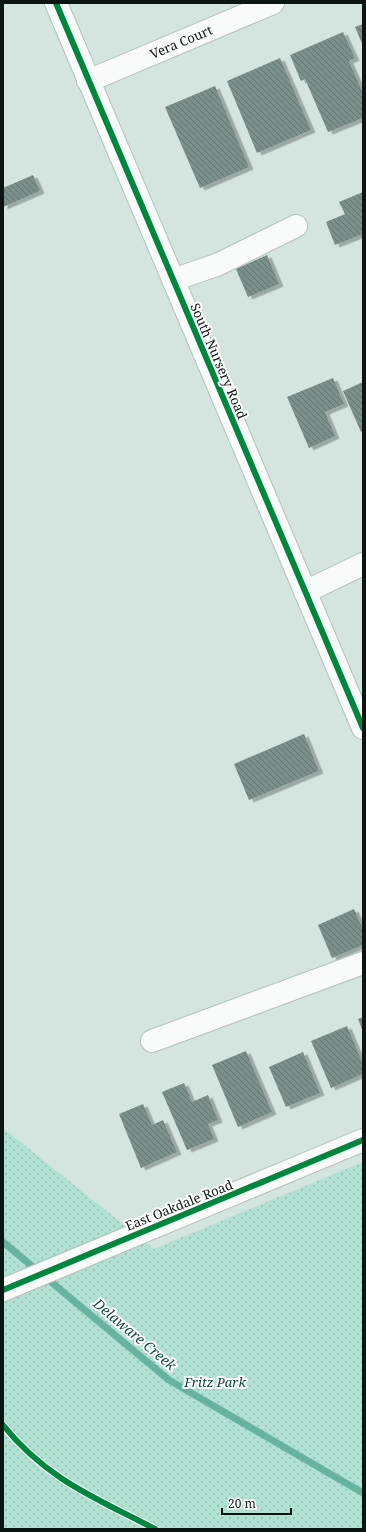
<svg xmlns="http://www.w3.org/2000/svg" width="366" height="1532" font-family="'Noto Serif',serif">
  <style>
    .park { fill: url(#park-dots) }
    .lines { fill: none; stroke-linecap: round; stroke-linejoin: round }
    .stream { stroke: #68b2a0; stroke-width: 7 }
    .building { fill: url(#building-back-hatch); filter: url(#shadow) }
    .minor-casing { stroke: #b3c0bc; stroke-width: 24 }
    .minor { stroke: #f9fbfa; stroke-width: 22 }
    .cycleway-casing { stroke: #fff; stroke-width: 8 }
    .cycleway { stroke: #00873e; stroke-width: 6 }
    .labels { text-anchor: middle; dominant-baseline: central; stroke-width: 4; stroke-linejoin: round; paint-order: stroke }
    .street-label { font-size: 13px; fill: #0b1613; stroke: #fff }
    .park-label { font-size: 13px; font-style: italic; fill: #074236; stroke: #fff }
    .water-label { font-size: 14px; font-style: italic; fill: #154c40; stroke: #fff }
  </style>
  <defs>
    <pattern id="park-dots" width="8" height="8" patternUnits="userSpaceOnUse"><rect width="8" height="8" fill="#b0e1d3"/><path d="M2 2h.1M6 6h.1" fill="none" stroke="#96c0b4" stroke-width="1.8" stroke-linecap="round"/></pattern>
    <pattern id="building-back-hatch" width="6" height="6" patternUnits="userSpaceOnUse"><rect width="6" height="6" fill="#7b908b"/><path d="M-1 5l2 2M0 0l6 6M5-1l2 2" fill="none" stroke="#637570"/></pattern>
    <filter id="shadow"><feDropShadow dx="4.5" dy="2.5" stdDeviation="0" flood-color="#0004"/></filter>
  </defs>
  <rect width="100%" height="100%" fill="#d4e5df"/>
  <path class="park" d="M 3,1128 L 154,1249 L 363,1162 L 363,1529 L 3,1529 Z"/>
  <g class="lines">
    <path class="stream" d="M 3,1242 L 169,1380 L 363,1493"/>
  </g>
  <path class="building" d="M 363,24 L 363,46 L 355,27 Z
    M 343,32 L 355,58 L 349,61 L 363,93 L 363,118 L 328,132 L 305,79 L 301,81 L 290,55 Z
    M 280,58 L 311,130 L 257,153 L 227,81 Z
    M 215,86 L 249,167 L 200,188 L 165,107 Z
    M 33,175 L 40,191 L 3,207 L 3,188 Z
    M 363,192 L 363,234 L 335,245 L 326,222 L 345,214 L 339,202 Z
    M 267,255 L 279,284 L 248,297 L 236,269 Z
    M 333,378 L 344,404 L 325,412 L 335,436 L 309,448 L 287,397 Z
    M 363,382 L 363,431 L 361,432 L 343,391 Z
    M 304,734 L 319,771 L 249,800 L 234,764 Z
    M 354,909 L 363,929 L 363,945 L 332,958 L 318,925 Z
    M 363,1017 L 363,1032 L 358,1019 Z
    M 347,1026 L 363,1064 L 363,1074 L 331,1088 L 311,1041 Z
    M 246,1051 L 272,1112 L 238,1127 L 212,1065 Z
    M 303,1052 L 320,1093 L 286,1107 L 269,1067 Z
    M 184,1083 L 192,1102 L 208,1095 L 218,1120 L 208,1124 L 214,1139 L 187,1150 L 162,1092 Z
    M 143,1104 L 152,1125 L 163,1120 L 177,1152 L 141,1168 L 119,1114 Z"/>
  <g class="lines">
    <defs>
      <g id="minor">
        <path d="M 56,3 L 363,728"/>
        <path id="s1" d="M 88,81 L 273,3"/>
        <path d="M 173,280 L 219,264 L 296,226"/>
        <path d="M 305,592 L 363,564"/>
        <path d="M 152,1041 L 363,963"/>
        <path d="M 3,1290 L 363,1140"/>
      </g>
    </defs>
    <use href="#minor" class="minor-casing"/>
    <use href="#minor" class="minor"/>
    <defs>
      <path id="cycleway" d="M 56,3 L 363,728
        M 3,1290 L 363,1140
        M 3,1425 C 46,1479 96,1498 155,1529"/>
    </defs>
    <use href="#cycleway" class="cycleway-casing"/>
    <use href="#cycleway" class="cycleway"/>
  </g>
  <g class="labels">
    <g class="street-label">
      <text stroke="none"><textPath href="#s1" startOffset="101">Vera Court</textPath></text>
      <text transform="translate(219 361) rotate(67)">South Nursery Road</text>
      <text transform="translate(179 1205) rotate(-22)">East Oakdale Road</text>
    </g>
    <g class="park-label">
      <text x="215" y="1382">Fritz Park</text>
    </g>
    <g class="water-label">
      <text transform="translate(135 1334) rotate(40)">Delaware Creek</text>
    </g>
  </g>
  <rect width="366" height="1532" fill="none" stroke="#0b1613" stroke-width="8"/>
  <path d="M222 1508v6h69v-6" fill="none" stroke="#0b1613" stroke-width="2"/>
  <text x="228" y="1508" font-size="12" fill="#0b1613" stroke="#ffffff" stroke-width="3" paint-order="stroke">20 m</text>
</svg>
